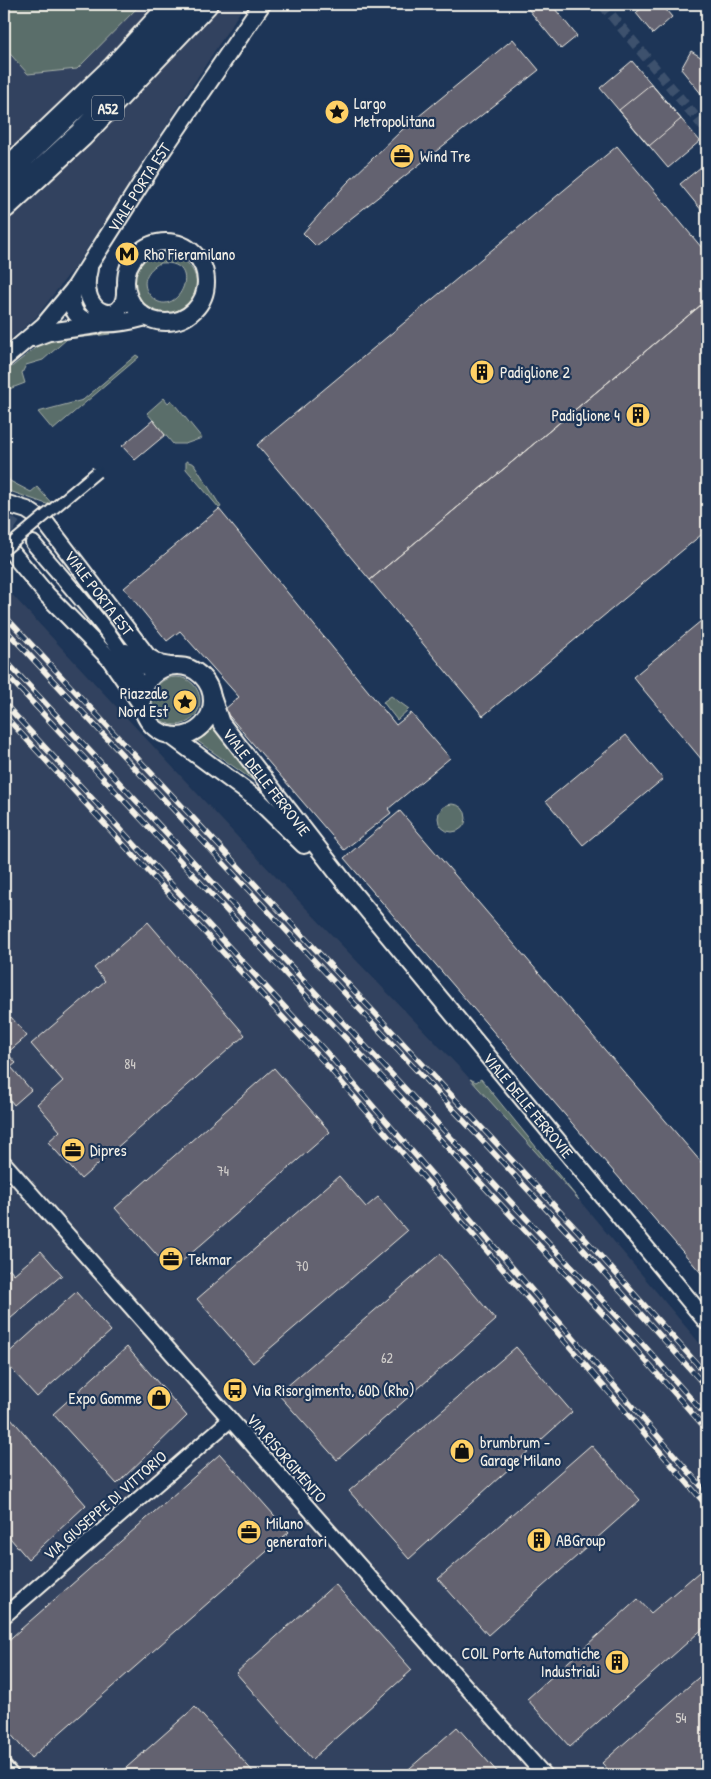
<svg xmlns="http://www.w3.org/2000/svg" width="711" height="1779" font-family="'Patrick Hand',sans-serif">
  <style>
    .built { fill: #32425e }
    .green { fill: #5a6e6a; stroke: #a7b0a9; fill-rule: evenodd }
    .building { fill: #64626f; stroke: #f4f1e8 }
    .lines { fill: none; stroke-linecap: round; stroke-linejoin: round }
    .pedestrian-tunnel { stroke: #3d516d; stroke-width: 10; stroke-dasharray: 10 5; stroke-linecap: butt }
    .minor-tunnel { stroke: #3d516d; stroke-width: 14; stroke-dasharray: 14 7; stroke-linecap: butt }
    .minor-casing { stroke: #f4f1e8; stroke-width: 18 }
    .tertiary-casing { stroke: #f4f1e8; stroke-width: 20 }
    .motorway-casing { stroke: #f4f1e8; stroke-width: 28 }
    .minor { stroke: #1d3557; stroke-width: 14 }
    .tertiary { stroke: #1d3557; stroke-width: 16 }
    .motorway { stroke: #1d3557; stroke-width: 24 }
    .rail-casing { stroke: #f4f1e8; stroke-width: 5.5 }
    .rail { stroke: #1d3557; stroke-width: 4; stroke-dasharray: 11; stroke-linecap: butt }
    .pedestrian-bridge-casing { stroke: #f4f1e8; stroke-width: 14; stroke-linecap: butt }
    .pedestrian-bridge { stroke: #1d3557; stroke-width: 10 }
    .labels { text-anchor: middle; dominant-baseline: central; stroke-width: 4.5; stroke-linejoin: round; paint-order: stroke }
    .number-label { font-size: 14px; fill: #d0cdca }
    .shield { fill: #1d3557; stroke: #b4b9bc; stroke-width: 1 }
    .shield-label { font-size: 15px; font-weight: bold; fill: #f4f1e8 }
    .poi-label { font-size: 16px; fill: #f4f1e8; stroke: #1d3557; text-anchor: start }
    .street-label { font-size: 16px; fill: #f4f1e8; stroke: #1d3557 }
  </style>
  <rect width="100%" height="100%" fill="#1d3557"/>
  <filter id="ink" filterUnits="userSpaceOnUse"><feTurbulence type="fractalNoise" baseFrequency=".02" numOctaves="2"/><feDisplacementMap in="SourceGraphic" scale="10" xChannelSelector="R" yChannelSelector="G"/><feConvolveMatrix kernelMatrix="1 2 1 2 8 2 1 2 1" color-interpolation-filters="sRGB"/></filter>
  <g filter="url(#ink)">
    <path class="built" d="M 4,4 L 245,4 L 77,264 L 36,317 L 4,345 Z
      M 4,586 L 247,847 L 460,1068 L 579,1200 L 707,1352 L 707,1775 L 4,1775 Z"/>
    <path class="green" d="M 4,4 L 141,4 L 77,69 L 28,74 L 4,47 Z
      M 168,251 C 191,258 208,284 187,304 C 146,345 101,255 168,251 ZM 160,263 C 209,259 174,327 149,294 C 140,282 148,269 160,263 Z
      M 109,330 L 110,334 L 67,339 L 43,360 L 26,365 L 22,373 L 25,383 L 4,391 L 4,373 L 45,340 Z
      M 136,355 L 139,357 L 53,430 L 38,412 L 83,400 Z
      M 164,398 L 168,403 L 171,400 L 202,438 L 185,444 L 173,444 L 147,413 Z
      M 186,461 L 194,464 L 221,507 L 219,508 L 186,469 Z
      M 4,474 L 10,481 L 31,492 L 37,487 L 55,507 L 4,489 Z
      M152 701a24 24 0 1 1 48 0a24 24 0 1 1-48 0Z
      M 391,696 L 409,709 L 397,720 L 383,702 Z
      M 215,723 L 271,793 L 196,740 L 205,736 Z
      M438 818a14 14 0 1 1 28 0a14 14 0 1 1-28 0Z
      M 470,1079 L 476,1082 L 481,1079 L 579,1200 Z"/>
    <path class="building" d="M 524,4 L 551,4 L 577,36 L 561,49 Z
      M 646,4 L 661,4 L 672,17 L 653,34 L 636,13 Z
      M 513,39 L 539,70 L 316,246 L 303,233 L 347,183 L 402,130 Z
      M 691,51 L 707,61 L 707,101 L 681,69 Z
      M 632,61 L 681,119 L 649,146 L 600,88 Z
      M 651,84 L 700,141 L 668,168 L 619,110 Z
      M 617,146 L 707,254 L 707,300 L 370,580 L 257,445 Z
      M 701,167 L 707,176 L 707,217 L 680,184 Z
      M 707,300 L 707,530 L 483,716 L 370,580 Z
      M 153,420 L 165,435 L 135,460 L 122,446 Z
      M 219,509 L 396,725 L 411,713 L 450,758 L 388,809 L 391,813 L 344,850 L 224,710 L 239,697 L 180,631 L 167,641 L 124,588 Z
      M 707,616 L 707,766 L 633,677 Z
      M 626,735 L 663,779 L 583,845 L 546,801 Z
      M 400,811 L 707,1169 L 707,1280 L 344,858 Z
      M 148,922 L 245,1035 L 81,1179 L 48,1142 L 60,1131 L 37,1104 L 63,1081 L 31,1044 L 105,981 L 94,968 Z
      M 11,1017 L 27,1036 L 7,1053 L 16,1063 L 11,1067 L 31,1090 L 14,1105 L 4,1092 L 4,1023 Z
      M 274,1068 L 330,1132 L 171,1271 L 115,1208 Z
      M 339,1176 L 366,1207 L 378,1197 L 407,1231 L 253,1363 L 197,1299 Z
      M 41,1251 L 62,1275 L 4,1324 L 4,1274 L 10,1269 L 14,1274 Z
      M 440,1254 L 496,1320 L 337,1460 L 278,1394 Z
      M 76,1292 L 111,1331 L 37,1397 L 4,1361 L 4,1357 Z
      M 127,1347 L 187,1416 L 117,1484 L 53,1414 Z
      M 516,1347 L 572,1412 L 409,1559 L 349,1491 Z
      M 4,1410 L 86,1505 L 28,1559 L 4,1531 Z
      M 591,1445 L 640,1500 L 488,1635 L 438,1579 Z
      M 220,1454 L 289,1532 L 31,1758 L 4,1726 L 4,1644 Z
      M 699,1572 L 707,1581 L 707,1625 L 570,1747 L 527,1699 L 638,1599 L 651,1613 Z
      M 335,1584 L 412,1670 L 312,1759 L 236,1673 Z
      M 707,1670 L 707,1775 L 613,1775 L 602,1763 Z
      M 195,1707 L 256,1775 L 118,1775 Z
      M 457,1727 L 500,1775 L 402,1775 Z"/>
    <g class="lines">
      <path class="pedestrian-tunnel" d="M 602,4 L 707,131"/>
      <path class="minor-tunnel" d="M 4,520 L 22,532 L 33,543"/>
      <defs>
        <path id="minor" d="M 33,543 C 63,579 135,655 143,697
          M 126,651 L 148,669 L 160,670
          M 4,1163 L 544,1775
          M 4,1616 L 230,1420
          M 4,1767 L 11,1775"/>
        <g id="tertiary">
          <circle cx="166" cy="282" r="40"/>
          <path d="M 89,269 C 76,317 127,329 125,289"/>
          <path d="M 74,289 C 61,335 121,324 146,317"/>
          <path d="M 33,338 L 49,332 L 97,325"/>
          <path id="s1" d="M 4,359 L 44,325 L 74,289 L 158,157 L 262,4"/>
          <path id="s2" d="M 4,503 L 27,510 L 45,522 L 148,657 L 160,664 L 171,666"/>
          <path d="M 4,543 L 47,595 L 110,659 L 143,707"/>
          <circle cx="177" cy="701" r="35"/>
          <path id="s3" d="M 212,697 L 221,723 L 349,888 L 707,1322"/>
          <path d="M 170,735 L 258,800 L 304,845"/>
        </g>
        <path id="motorway" d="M 4,174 L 115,68 L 174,4
          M 4,206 L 81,135 L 205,4"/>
      </defs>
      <use href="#minor" class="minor-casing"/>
      <use href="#tertiary" class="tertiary-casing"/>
      <use href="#motorway" class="motorway-casing"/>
      <use href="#minor" class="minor"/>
      <use href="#tertiary" class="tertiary"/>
      <use href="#motorway" class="motorway"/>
      <defs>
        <path id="rail" d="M 4,615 L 578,1231 L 707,1375
          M 4,628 L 573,1238 L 707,1388
          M 4,659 L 635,1335 L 707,1417
          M 4,672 L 629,1342 L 707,1430
          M 4,703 L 328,1054 L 707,1493
          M 4,715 L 324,1062 L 707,1506"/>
      </defs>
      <use href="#rail" class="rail-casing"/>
      <use href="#rail" class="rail"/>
      <defs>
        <path id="pedestrian-bridge" d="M 4,550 L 97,472"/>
      </defs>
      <use href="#pedestrian-bridge" class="pedestrian-bridge-casing"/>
      <use href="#pedestrian-bridge" class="pedestrian-bridge"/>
    </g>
  </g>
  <defs>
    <symbol id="sight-disc" viewBox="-11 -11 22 22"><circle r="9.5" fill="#ffd166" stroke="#1d3557"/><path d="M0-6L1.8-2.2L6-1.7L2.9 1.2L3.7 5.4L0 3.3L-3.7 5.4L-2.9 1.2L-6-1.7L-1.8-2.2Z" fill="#111"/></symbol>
    <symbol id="office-disc" viewBox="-11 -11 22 22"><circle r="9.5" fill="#ffd166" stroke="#1d3557"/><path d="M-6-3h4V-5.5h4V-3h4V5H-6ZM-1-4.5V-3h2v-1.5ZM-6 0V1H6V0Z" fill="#111"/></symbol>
    <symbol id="metro-disc" viewBox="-11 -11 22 22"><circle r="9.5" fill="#ffd166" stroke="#1d3557"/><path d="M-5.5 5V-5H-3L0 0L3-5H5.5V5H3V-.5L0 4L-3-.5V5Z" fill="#111"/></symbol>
    <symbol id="building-disc" viewBox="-11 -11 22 22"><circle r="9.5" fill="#ffd166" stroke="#1d3557"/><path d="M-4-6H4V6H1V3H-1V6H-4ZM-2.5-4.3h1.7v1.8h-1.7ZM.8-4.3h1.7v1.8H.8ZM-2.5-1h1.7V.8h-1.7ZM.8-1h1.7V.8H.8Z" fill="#111"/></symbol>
    <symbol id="bus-disc" viewBox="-11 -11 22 22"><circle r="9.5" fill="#ffd166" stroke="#1d3557"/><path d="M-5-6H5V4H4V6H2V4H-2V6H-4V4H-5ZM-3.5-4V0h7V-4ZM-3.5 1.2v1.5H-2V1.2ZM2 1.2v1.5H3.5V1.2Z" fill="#111"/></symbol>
    <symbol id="shop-disc" viewBox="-11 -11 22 22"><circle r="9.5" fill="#ffd166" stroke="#1d3557"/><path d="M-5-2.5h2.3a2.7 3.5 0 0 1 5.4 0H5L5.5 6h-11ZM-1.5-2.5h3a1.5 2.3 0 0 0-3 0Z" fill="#111"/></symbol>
  </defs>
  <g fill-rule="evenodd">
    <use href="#sight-disc" x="323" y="98" width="28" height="28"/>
    <use href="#office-disc" x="388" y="142" width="28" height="28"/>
    <use href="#metro-disc" x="113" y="240" width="28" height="28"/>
    <use href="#building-disc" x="468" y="358" width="28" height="28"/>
    <use href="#building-disc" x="624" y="401" width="28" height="28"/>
    <use href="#sight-disc" x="171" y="688" width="28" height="28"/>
    <use href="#office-disc" x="59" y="1136" width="28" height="28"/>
    <use href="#office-disc" x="157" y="1245" width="28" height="28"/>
    <use href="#bus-disc" x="221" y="1376" width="28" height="28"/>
    <use href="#shop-disc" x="145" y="1384" width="28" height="28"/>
    <use href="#shop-disc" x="448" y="1437" width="28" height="28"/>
    <use href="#office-disc" x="235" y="1518" width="28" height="28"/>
    <use href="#building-disc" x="525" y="1526" width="28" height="28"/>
    <use href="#building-disc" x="603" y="1648" width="28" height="28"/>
  </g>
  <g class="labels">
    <g class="number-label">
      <text x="130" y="1063">84</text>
      <text x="223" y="1170">74</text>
      <text x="302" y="1265">70</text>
      <text x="387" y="1357">62</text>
      <text x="681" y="1717">54</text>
    </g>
    <rect class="shield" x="92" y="95.5" width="32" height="25" rx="4"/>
    <g class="shield-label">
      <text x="108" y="108">A52</text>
    </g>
    <g class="poi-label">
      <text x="354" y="103">Largo<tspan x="354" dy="18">Metropolitana</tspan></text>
      <text x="420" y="156">Wind Tre</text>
      <text x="144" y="254">Rho Fieramilano</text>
      <text x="500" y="372">Padiglione 2</text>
      <text x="620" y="415" text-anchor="end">Padiglione 4</text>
      <text x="168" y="693" text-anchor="end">Piazzale<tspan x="168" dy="18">Nord Est</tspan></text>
      <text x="90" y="1150">Dipres</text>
      <text x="188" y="1259">Tekmar</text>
      <text x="252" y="1390">Via Risorgimento, 60D (Rho)</text>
      <text x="142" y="1398" text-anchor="end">Expo Gomme</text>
      <text x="480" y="1442">brumbrum -<tspan x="480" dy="18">Garage Milano</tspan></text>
      <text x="266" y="1523">Milano<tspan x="266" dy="18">generatori</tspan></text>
      <text x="556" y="1540">ABGroup</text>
      <text x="600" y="1653" text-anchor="end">COIL Porte Automatiche<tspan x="600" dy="18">Industriali</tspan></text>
    </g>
    <g class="street-label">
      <text stroke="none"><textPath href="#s1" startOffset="220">VIALE PORTA EST</textPath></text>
      <text stroke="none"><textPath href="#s2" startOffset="135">VIALE PORTA EST</textPath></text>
      <text stroke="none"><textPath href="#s3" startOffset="102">VIALE DELLE FERROVIE</textPath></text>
      <text stroke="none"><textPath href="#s3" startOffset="518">VIALE DELLE FERROVIE</textPath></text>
      <text transform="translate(287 1458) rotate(49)">VIA RISORGIMENTO</text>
      <text transform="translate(105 1505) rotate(-41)">VIA GIUSEPPE DI VITTORIO</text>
    </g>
  </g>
  <rect width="711" height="1779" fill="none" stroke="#1d3557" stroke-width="20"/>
  <rect x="10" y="10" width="691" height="1759" fill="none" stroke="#f4f1e8" stroke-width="2" filter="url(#ink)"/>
</svg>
